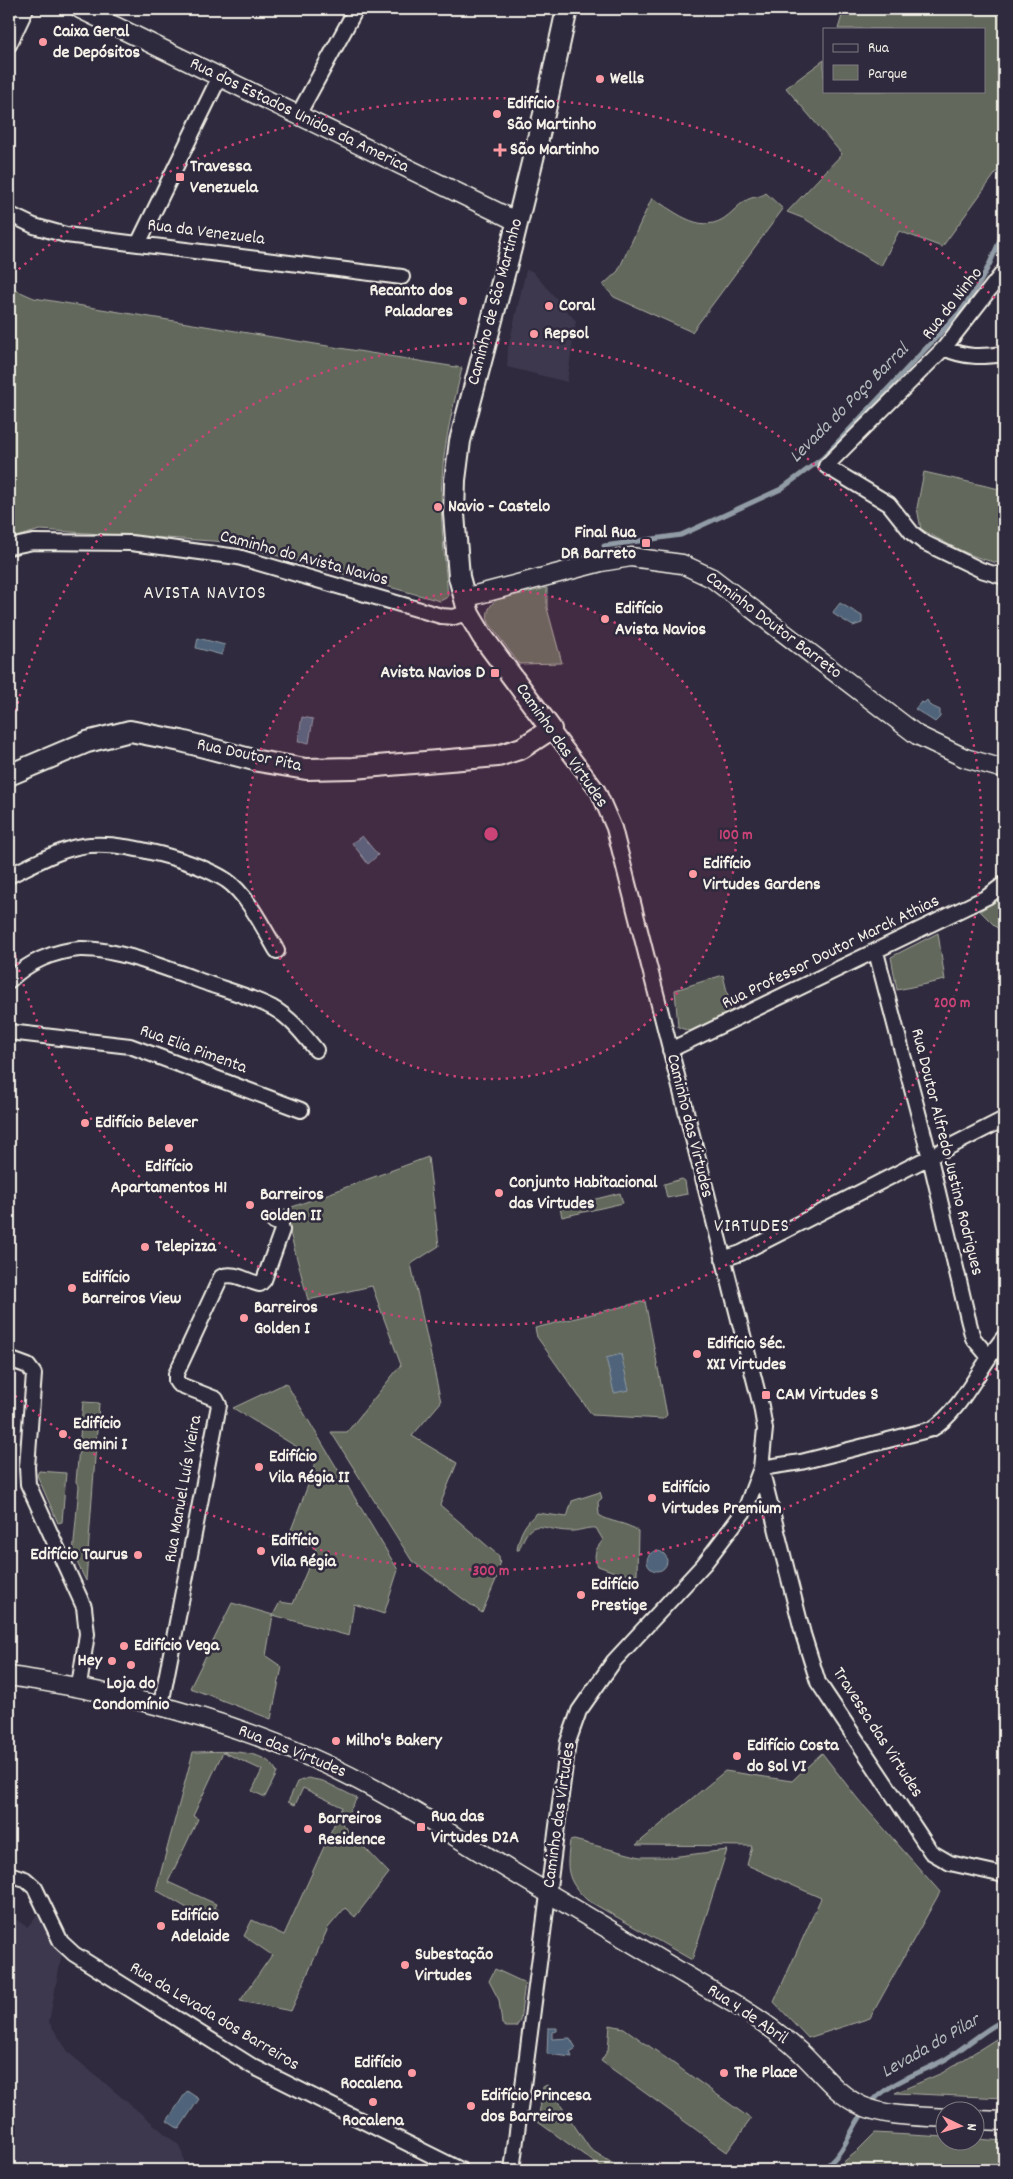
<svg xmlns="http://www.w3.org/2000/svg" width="1013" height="2179" font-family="Dekko,sans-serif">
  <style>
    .built { fill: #3c384e }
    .green { fill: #62685b; stroke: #abaca2 }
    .water { fill: #4f647a; stroke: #919ca6 }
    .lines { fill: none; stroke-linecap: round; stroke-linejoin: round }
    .stream { stroke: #919ca6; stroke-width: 5 }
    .minor-casing { stroke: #f4f1e8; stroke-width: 18 }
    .tertiary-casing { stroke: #f4f1e8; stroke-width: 21 }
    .secondary-casing { stroke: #f4f1e8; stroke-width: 24 }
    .minor { stroke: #2f2a3d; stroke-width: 14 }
    .tertiary { stroke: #2f2a3d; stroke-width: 18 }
    .secondary { stroke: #2f2a3d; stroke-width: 20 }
    .ring { fill: none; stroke: #cc4377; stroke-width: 2.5; stroke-dasharray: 2.5 5 }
    .poi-dot { fill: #ff9aa2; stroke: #2f2a3d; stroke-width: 2 }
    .labels { text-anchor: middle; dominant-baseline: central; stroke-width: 5; stroke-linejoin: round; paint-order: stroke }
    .poi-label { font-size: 18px; font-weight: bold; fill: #f4f1e8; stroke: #2f2a3d; text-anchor: start }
    .street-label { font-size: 18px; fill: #f4f1e8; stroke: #2f2a3d }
    .water-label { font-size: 19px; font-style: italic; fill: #b2b9bc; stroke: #2f2a3d }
    .neighbourhood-label { font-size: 19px; letter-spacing: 1px; fill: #f4f1e8; stroke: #2f2a3d }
    .centre { fill: #cc4377; stroke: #2f2a3d; stroke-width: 2.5 }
    .ring-label { font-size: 15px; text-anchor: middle; font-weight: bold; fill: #cc4377; stroke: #2f2a3d; stroke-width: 5; stroke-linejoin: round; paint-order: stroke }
  </style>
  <rect width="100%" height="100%" fill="#2f2a3d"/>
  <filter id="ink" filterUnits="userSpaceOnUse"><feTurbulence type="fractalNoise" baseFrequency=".02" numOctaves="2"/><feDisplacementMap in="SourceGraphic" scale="10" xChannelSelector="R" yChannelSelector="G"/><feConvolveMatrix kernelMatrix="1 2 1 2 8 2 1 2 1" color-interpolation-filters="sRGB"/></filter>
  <g filter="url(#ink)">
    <path class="built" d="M 526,270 L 532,271 L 576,321 L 567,382 L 507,367 L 508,348 Z
      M 39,1913 L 63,1949 L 49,2022 L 69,2053 L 181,2147 L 186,2170 L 9,2170 L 9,1928 L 17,1920 L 27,1927 Z"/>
    <path class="green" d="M 844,9 L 1004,9 L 1004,168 L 1001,166 L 942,247 L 899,231 L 881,266 L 805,219 L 787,212 L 842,154 L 786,88 L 824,60 L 824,91 L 984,91 L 984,29 L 838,29 Z
      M 766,193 L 783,209 L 692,332 L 614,297 L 603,285 L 618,271 L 652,198 C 673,210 698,234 723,219 C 731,214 737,206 745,201 C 752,196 760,198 766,193 Z
      M 9,287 L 34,298 L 462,368 C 454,404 444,441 442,478 C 439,517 445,558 448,597 L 440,601 L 228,542 L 40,530 L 9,539 Z
      M 924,472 L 1004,490 L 1004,564 C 975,560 947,544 921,529 L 917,508 Z
      M 547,588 L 547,608 L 562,663 L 519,664 L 489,623 C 485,614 489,606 496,600 Z
      M 999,899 L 1004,904 L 1004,981 L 1001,932 L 980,911 Z
      M 938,933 L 945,980 L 897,990 L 891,957 Z
      M 723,975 L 732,1012 L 692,1032 L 678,1027 L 675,990 Z
      M 428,1157 L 439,1246 L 411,1264 L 441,1402 L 412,1436 L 457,1463 L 440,1505 L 499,1556 L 500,1570 L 482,1613 L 412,1561 L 331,1432 L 347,1432 L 401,1365 L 372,1286 L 308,1300 L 284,1210 Z
      M 682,1179 L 685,1181 L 687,1194 L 667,1198 L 664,1184 Z
      M 620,1193 L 623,1203 L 562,1217 L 560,1208 Z
      M 645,1301 L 667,1415 L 663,1419 L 592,1415 L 537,1337 L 535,1328 Z
      M 286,1383 L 398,1570 L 384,1614 L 354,1604 L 349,1636 L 273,1615 L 266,1656 L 282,1667 L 271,1719 L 190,1688 L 232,1603 L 273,1615 L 280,1602 L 293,1604 L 316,1549 L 291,1530 L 313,1472 L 315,1458 L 233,1408 Z
      M 83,1402 L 99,1403 L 86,1581 L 73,1554 L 79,1486 L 76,1482 Z
      M 39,1471 L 66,1473 L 62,1522 L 58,1523 L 37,1475 Z
      M 600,1492 L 602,1498 L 598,1502 L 599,1515 C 611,1523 626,1522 638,1531 L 637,1574 L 620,1574 L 598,1566 C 592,1555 596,1549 603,1540 L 596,1528 C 586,1527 578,1532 568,1531 C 540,1530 532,1514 519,1550 L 517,1550 C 519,1534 525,1523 537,1513 L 567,1517 L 572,1501 Z
      M 193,1752 C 216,1752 268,1746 277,1773 L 265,1797 L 252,1791 L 262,1770 L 223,1752 L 193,1816 L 198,1819 L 168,1882 L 216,1904 L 214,1908 L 219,1910 L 211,1922 L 156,1890 Z
      M 822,1753 L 857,1798 L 940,1892 L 870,2018 L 808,2038 L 774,2002 L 821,1898 L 747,1865 L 752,1846 L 636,1845 L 725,1771 L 792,1781 Z
      M 308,1778 L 323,1781 L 357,1798 L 342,1824 L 389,1873 L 355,1917 L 345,1908 L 328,1928 L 291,2011 L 240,2001 L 272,1955 L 244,1936 L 252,1920 L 284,1935 L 342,1807 L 303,1788 L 295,1805 L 288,1802 L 297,1782 Z
      M 574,1840 L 640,1857 L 671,1857 L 727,1850 L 692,1960 L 587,1900 C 566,1880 566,1869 570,1841 Z
      M 495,1969 L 525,1983 L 520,2021 L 516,2027 L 506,2027 L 502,2024 L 499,2000 L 489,1981 Z
      M 610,2025 L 624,2028 L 751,2119 L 727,2152 L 601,2061 L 608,2050 Z
      M 1004,2034 L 1004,2098 L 895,2093 L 942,2073 Z
      M 547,2085 L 590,2149 L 623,2170 L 605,2170 L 538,2122 L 543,2087 Z
      M 875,2133 L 945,2137 L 946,2142 L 976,2142 L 976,2139 L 1004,2141 L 1004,2170 L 833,2170 L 855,2153 Z"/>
    <path class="water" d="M 840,603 L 862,616 L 862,623 L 853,626 L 835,615 L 833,612 Z
      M 198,638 L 225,645 L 222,655 L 196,648 Z
      M 927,700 L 929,705 L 940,710 L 940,717 L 935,722 L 915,709 L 921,702 L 924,703 Z
      M 302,717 L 313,719 L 309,743 L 298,742 Z
      M 362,836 L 378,855 L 368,864 L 352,843 Z
      M 621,1354 L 629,1390 L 614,1393 L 606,1358 Z
      M647 1561a10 10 0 1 1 20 0a10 10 0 1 1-20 0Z
      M 548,2028 L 557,2028 L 557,2031 L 552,2032 L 552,2039 L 570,2038 L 576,2048 L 570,2052 L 572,2057 L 547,2054 Z
      M 187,2091 L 199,2099 L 179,2129 L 167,2121 Z"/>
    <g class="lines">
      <path class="stream" d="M 604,546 L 681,535 L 781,489 L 823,458 L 961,311 C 980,286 994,258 1004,228
        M 820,2170 C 845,2157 850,2127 868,2106 C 888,2082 919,2074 946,2059 C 966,2047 983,2030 1004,2020"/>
      <defs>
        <path id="minor" d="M 9,45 L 26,9
          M 298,115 L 356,9
          M 9,214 L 34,226 L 66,235 L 402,277
          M 138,244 L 219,78
          M 1004,271 L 944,348 L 826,466 L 889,504 L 912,533 L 925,543 L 981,570 L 1004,577
          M 944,348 C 965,358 982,357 1004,354
          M 9,547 L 33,542 L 131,543 L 238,557 L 441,616 L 454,617 L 469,612
          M 9,876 C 34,864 62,847 90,845 C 126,842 196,861 226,880 C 247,894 264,929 277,951
          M 876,952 L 930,1158 L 968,1319 L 973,1338 L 988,1356
          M 9,981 C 28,962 54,951 80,949 C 118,948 176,972 212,985 C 233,992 254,998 273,1008 C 291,1018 303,1034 316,1050
          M 9,1032 L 130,1046 L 301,1110
          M 670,1050 L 987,897 L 1004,884
          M 723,1259 L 741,1253 L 1004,1119
          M 9,1359 L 28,1366 L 34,1374 L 27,1467 L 28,1484 L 84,1607 L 87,1634 L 79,1686
          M 761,1468 L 803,1634 L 818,1682 L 931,1852 L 950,1863 L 1004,1875
          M 761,1468 L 801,1462 L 932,1429 C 959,1414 982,1363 1004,1337
          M 161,1705 L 219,1405 L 216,1399 L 178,1384 L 176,1381 L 176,1374 L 221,1277 C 235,1271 247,1282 260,1284 L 264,1280 L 282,1230 L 281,1225 L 273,1221
          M 9,1874 L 25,1879 L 35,1888 L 61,1942 L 74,1954 L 252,2066 L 461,2170
          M 512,2170 L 568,1742 L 579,1711 L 614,1661 L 704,1564 L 745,1510 L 761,1468 L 765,1429 L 761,1406 L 614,828 L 598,791 L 551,729"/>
        <path id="tertiary" d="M 80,9 L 518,222
          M 464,598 L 601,562 L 631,557 L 682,564 L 712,578 L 917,735 L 965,758 L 1004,769
          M 9,1676 C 114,1691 217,1716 314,1759 C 387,1791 453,1836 521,1877 C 587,1917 654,1956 721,1996 C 749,2012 775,2029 799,2051 C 820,2070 835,2094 862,2106 C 888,2117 918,2116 946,2118
          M 976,2120 L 1004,2121"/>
        <path id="secondary" d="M 9,775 L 87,742 L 130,731 L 181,741 L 258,761 L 306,769 L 353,768 L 498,756 L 522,748 L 551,729 L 482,636 L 469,614 L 459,577 L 454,514 L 455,480 L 460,441 L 511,248 L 545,110 L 567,9"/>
      </defs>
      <use href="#minor" class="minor-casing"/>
      <use href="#tertiary" class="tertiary-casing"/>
      <use href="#secondary" class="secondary-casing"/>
      <use href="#minor" class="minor"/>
      <use href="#tertiary" class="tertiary"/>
      <use href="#secondary" class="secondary"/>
    </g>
  </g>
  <circle cx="491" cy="834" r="245" fill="#cc4377" fill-opacity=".12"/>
  <g class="ring">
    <circle cx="491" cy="834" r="245"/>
    <path d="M9 740A491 491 0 1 1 9 928"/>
    <path d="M1002 1363A736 736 0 0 1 13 1394M13 274A736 736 0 0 1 1002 305"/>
  </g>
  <g class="poi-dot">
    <circle cx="43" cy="42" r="5"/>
    <circle cx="600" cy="79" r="5"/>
    <circle cx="497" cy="114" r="5"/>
    <path d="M497.5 142.5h5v5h5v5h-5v5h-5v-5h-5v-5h5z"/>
    <rect x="175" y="172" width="10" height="10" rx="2.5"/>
    <circle cx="463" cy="301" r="5"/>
    <circle cx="549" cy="306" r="5"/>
    <circle cx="534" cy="334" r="5"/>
    <circle cx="438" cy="507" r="5"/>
    <rect x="641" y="538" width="10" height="10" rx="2.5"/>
    <circle cx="605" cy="619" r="5"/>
    <rect x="490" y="668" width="10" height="10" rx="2.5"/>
    <circle cx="693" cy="874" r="5"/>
    <circle cx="85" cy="1123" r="5"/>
    <circle cx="169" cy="1148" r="5"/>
    <circle cx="499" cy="1193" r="5"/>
    <circle cx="250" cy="1205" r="5"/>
    <circle cx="145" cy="1247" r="5"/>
    <circle cx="72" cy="1288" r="5"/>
    <circle cx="244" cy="1318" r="5"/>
    <circle cx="697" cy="1354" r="5"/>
    <rect x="761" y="1390" width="10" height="10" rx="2.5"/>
    <circle cx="63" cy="1434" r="5"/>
    <circle cx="259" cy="1467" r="5"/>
    <circle cx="652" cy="1498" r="5"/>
    <circle cx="261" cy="1551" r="5"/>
    <circle cx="138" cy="1555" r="5"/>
    <circle cx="581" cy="1595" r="5"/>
    <circle cx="124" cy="1646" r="5"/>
    <circle cx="112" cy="1661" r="5"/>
    <circle cx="131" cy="1665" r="5"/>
    <circle cx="336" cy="1741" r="5"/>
    <circle cx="737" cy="1756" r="5"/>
    <rect x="416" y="1822" width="10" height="10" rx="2.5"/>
    <circle cx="308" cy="1829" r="5"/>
    <circle cx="161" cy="1926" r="5"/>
    <circle cx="405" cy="1965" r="5"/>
    <circle cx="412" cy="2073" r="5"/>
    <circle cx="724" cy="2073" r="5"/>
    <circle cx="373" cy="2102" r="5"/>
    <circle cx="471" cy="2106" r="5"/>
  </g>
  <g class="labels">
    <g class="poi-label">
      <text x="53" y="32">Caixa Geral<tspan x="53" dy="21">de Depósitos</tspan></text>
      <text x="610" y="79">Wells</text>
      <text x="507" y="104">Edifício<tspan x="507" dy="21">São Martinho</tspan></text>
      <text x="510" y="150">São Martinho</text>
      <text x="190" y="167">Travessa<tspan x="190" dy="21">Venezuela</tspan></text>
      <text x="453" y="291" text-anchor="end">Recanto dos<tspan x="453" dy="21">Paladares</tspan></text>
      <text x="559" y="306">Coral</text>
      <text x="544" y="334">Repsol</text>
      <text x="448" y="507">Navio - Castelo</text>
      <text x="636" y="533" text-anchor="end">Final Rua<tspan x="636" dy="21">DR Barreto</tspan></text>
      <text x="615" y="609">Edifício<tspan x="615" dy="21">Avista Navios</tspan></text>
      <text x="485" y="673" text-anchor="end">Avista Navios D</text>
      <text x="703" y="864">Edifício<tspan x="703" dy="21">Virtudes Gardens</tspan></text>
      <text x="95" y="1123">Edifício Belever</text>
      <text x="169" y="1167" text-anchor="middle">Edifício<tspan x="169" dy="21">Apartamentos H1</tspan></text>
      <text x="509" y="1183">Conjunto Habitacional<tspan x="509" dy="21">das Virtudes</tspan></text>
      <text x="260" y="1195">Barreiros<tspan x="260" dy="21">Golden II</tspan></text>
      <text x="155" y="1247">Telepizza</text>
      <text x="82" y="1278">Edifício<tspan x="82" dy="21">Barreiros View</tspan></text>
      <text x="254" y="1308">Barreiros<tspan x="254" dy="21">Golden I</tspan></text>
      <text x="707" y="1344">Edifício Séc.<tspan x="707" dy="21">XXI Virtudes</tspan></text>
      <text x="776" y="1395">CAM Virtudes S</text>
      <text x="73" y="1424">Edifício<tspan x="73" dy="21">Gemini I</tspan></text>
      <text x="269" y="1457">Edifício<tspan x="269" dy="21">Vila Régia II</tspan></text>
      <text x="662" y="1488">Edifício<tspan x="662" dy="21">Virtudes Premium</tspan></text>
      <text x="271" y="1541">Edifício<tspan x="271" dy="21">Vila Régia</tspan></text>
      <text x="128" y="1555" text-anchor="end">Edifício Taurus</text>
      <text x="591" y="1585">Edifício<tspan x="591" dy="21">Prestige</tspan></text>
      <text x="134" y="1646">Edifício Vega</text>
      <text x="102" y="1661" text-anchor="end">Hey</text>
      <text x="131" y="1684" text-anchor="middle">Loja do<tspan x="131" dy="21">Condomínio</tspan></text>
      <text x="346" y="1741">Milho's Bakery</text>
      <text x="747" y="1746">Edifício Costa<tspan x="747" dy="21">do Sol VI</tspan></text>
      <text x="431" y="1817">Rua das<tspan x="431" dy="21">Virtudes D2A</tspan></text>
      <text x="318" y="1819">Barreiros<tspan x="318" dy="21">Residence</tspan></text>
      <text x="171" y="1916">Edifício<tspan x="171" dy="21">Adelaide</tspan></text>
      <text x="415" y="1955">Subestação<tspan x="415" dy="21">Virtudes</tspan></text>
      <text x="402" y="2063" text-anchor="end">Edifício<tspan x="402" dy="21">Rocalena</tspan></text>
      <text x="734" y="2073">The Place</text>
      <text x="481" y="2096">Edifício Princesa<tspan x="481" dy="21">dos Barreiros</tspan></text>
      <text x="373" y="2121" text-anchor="middle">Rocalena</text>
    </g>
    <g class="street-label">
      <text transform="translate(299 116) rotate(26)">Rua dos Estados Unidos da America</text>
      <text transform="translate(206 233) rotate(7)">Rua da Venezuela</text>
      <text transform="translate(496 302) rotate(-75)">Caminho de São Martinho</text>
      <text transform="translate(953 304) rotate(-52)">Rua do Ninho</text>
      <text transform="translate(304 559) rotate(15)">Caminho do Avista Navios</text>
      <text transform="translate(773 626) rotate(37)">Caminho Doutor Barreto</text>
      <text transform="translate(561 746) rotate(55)">Caminho das Virtudes</text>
      <text transform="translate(249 756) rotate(12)">Rua Doutor Pita</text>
      <text transform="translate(831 953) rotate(-26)">Rua Professor Doutor Marck Athias</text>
      <text transform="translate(193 1050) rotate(20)">Rua Elia Pimenta</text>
      <text transform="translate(689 1126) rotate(76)">Caminho das Virtudes</text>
      <text transform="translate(946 1152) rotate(76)">Rua Doutor Alfredo Justino Rodrigues</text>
      <text transform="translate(184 1489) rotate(-80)">Rua Manuel Luís Vieira</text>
      <text transform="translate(877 1733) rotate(57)">Travessa das Virtudes</text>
      <text transform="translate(292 1752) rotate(22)">Rua das Virtudes</text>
      <text transform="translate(560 1815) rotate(-82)">Caminho das Virtudes</text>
      <text transform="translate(747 2015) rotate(34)">Rua 4 de Abril</text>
      <text transform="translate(214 2017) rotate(31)">Rua da Levada dos Barreiros</text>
    </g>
    <g class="water-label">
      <text transform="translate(850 404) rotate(-45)">Levada do Poço Barral</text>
      <text transform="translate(931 2047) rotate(-30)">Levada do Pilar</text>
    </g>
    <g class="neighbourhood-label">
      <text x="205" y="594">AVISTA NAVIOS</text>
      <text x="752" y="1227">VIRTUDES</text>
    </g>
  </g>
  <circle cx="491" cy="834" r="8" class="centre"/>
  <g class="ring-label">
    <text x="736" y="839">100 m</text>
    <text x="952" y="1007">200 m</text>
    <text x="491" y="1575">300 m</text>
  </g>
  <rect width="1013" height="2179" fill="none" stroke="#2f2a3d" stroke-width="30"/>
  <rect x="15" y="15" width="983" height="2149" fill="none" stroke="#f4f1e8" stroke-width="2" filter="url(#ink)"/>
  <rect x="823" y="28" width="162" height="65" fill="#2f2a3d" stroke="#7e7a81"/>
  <rect x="833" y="44" width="25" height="8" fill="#2f2a3d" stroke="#7e7a81"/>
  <text x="868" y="52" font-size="15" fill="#f4f1e8">Rua</text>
  <rect x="833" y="65" width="25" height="15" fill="#62685b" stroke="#7e7a81"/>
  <text x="868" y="78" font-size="15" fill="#f4f1e8">Parque</text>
  <g transform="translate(960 2126) rotate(95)"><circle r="24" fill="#2f2a3d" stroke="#7e7a81"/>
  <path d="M0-4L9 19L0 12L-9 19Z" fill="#ff9aa2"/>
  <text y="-8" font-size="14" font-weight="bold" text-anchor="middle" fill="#f4f1e8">N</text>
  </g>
</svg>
